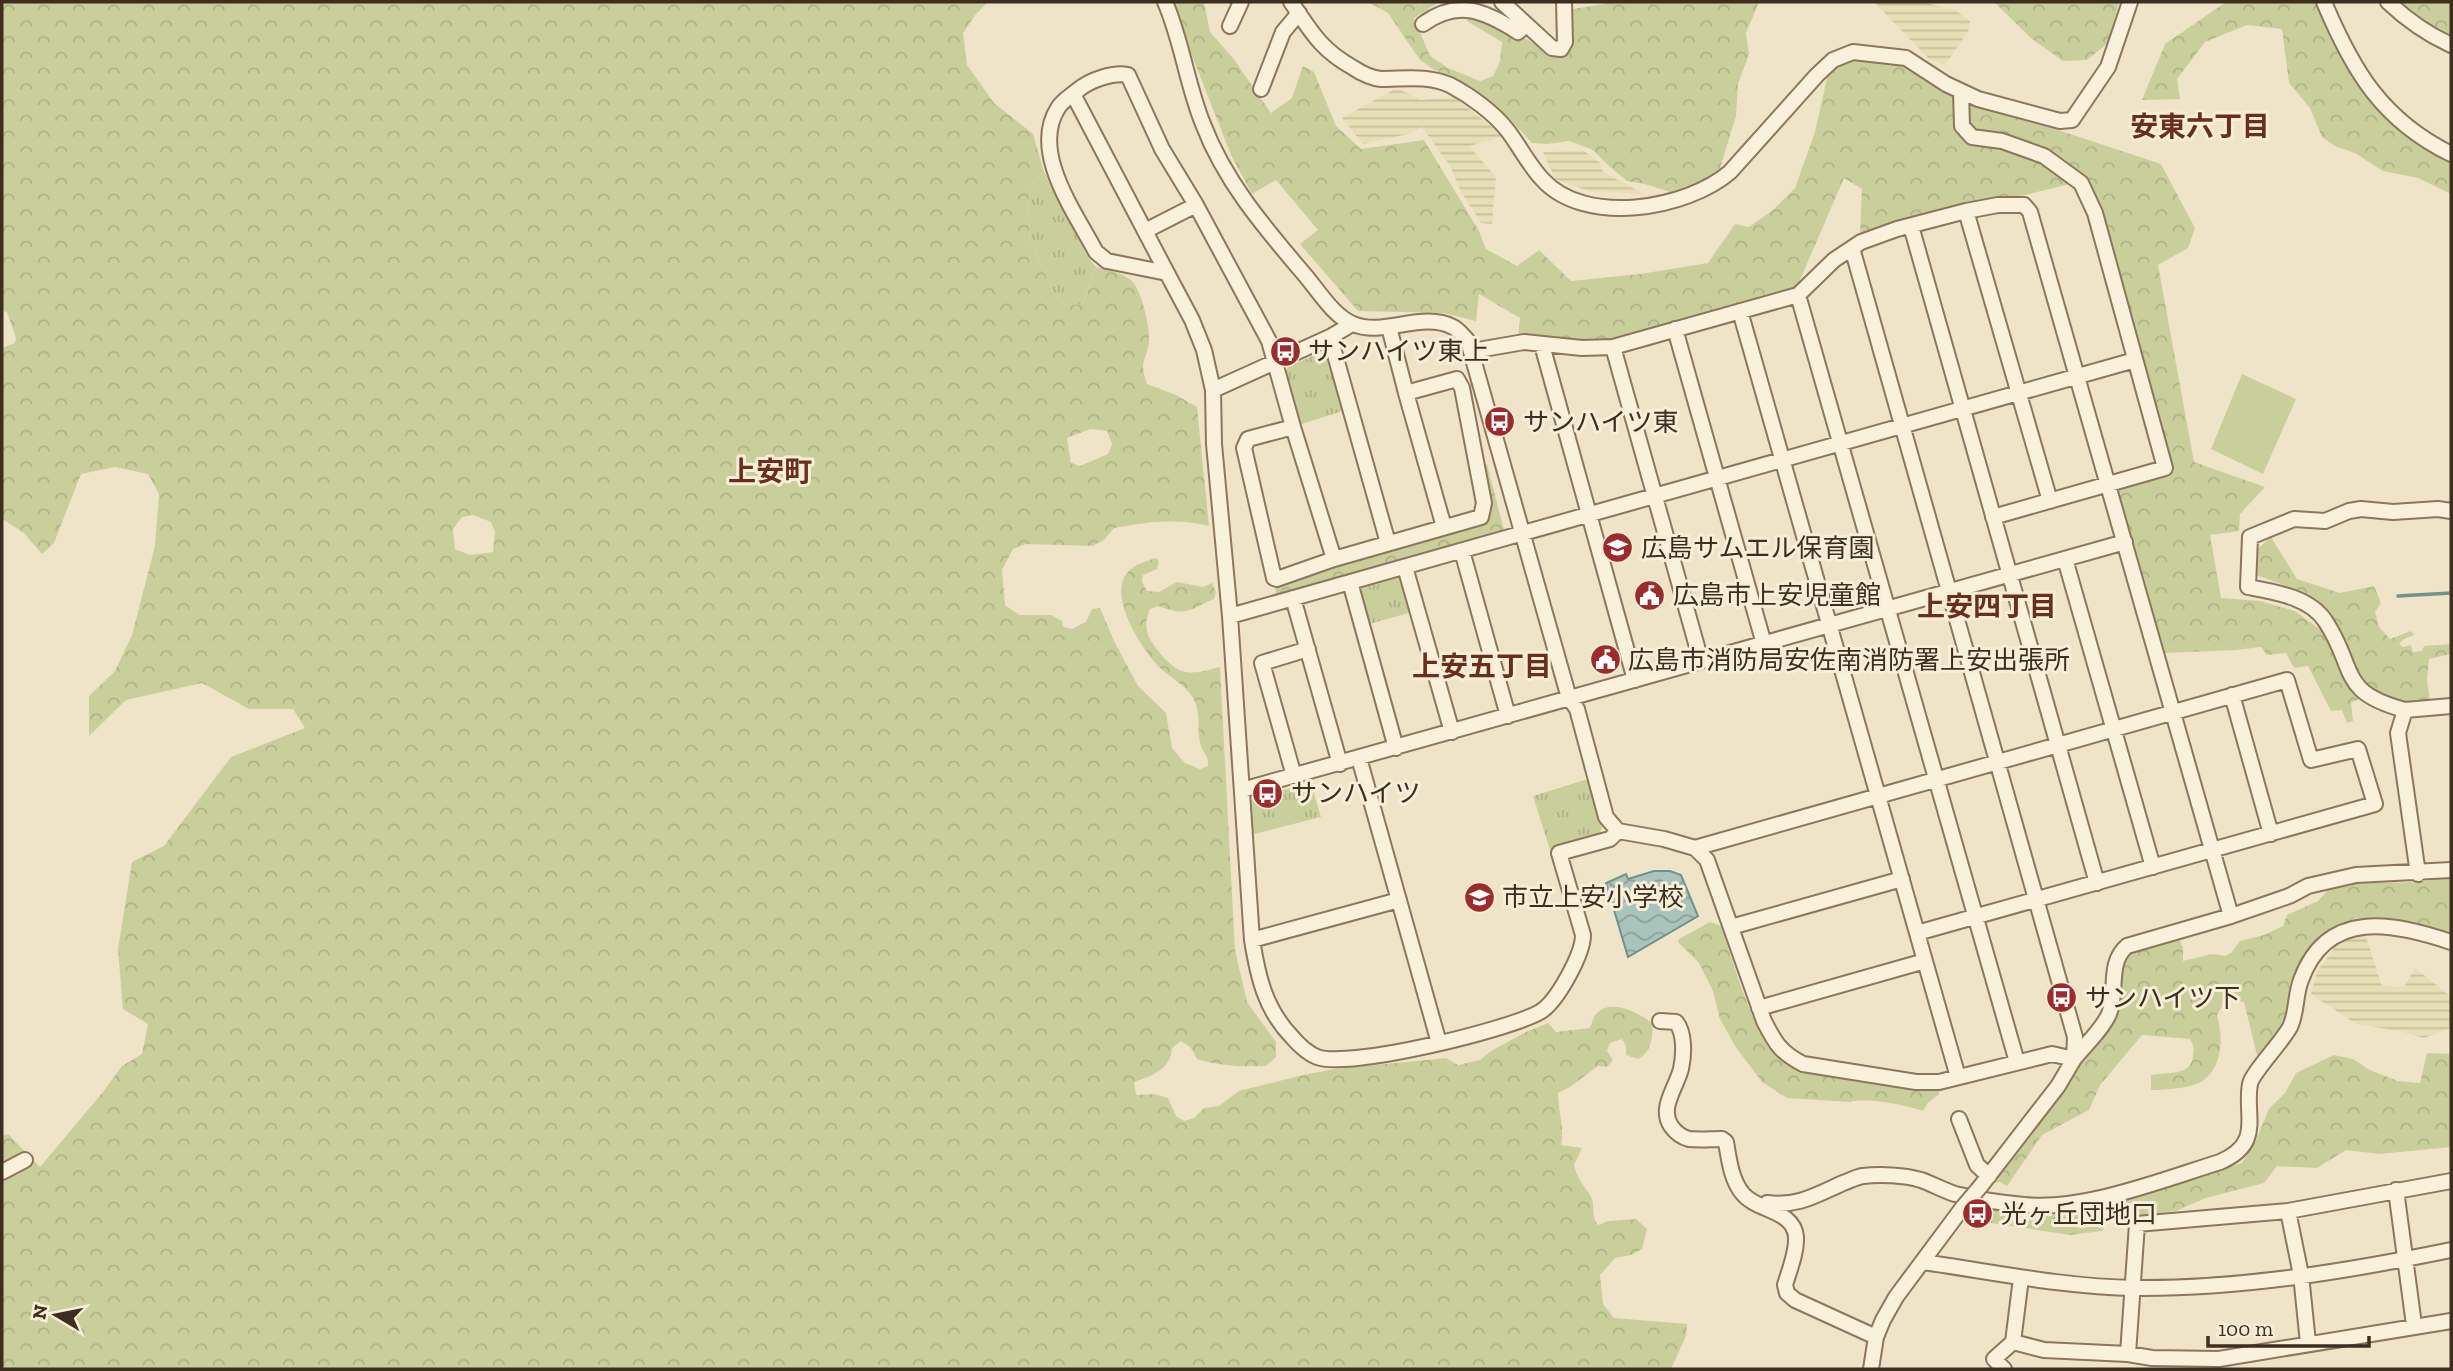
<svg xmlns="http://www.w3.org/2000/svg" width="2453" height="1371" font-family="'Zilla Slab','Noto Sans JP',serif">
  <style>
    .farmland { fill: url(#farmland-rules) }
    .grass { fill: url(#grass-tufts) }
    .forest { fill: url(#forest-crowns); fill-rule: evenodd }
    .garden { fill: #c9cf9b }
    .water { fill: url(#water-waves); stroke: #6f938a; stroke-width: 2 }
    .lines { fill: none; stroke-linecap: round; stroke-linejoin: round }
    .stream { stroke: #6f938a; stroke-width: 3.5 }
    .minor-casing { stroke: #8d765c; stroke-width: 18 }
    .minor { stroke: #faf1dc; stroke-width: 14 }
    .minor-bridge-casing { stroke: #8d765c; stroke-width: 18; stroke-linecap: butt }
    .minor-bridge { stroke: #faf1dc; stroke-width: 14 }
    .labels { text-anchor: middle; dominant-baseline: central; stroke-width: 6; stroke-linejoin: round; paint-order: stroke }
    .poi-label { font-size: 26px; fill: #3d2e20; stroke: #f7eed8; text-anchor: start }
    .neighbourhood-label { font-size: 28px; font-weight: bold; fill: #6b2e1e; stroke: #f7eed8 }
  </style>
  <defs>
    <pattern id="farmland-rules" width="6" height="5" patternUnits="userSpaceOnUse" patternTransform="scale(1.75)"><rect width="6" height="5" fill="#e6deb5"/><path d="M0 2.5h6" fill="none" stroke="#c6bf9b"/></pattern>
    <pattern id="grass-tufts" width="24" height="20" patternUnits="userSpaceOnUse" patternTransform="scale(1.75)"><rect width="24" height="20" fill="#c9cf9b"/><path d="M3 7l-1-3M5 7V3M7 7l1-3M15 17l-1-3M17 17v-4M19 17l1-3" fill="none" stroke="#aeb285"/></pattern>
    <pattern id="forest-crowns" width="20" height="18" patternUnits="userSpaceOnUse" patternTransform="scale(1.75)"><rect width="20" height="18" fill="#c9cf9b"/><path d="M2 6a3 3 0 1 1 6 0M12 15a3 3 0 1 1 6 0" fill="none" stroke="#aeb285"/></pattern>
    <pattern id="water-waves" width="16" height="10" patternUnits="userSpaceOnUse" patternTransform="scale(1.75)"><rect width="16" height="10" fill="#a9c4bc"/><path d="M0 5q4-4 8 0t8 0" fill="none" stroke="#8ba098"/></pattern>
  </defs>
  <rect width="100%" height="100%" fill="#f0e4c8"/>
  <path class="farmland" d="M 1874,2 L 1923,2 L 1955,10 L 1970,21 L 1969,30 L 1945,65 L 1929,59 Z
    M 1395,89 L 1401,90 L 1420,100 L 1454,97 L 1503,136 L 1469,146 L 1496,177 L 1492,224 L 1481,223 L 1461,192 L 1450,166 L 1422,127 L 1408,134 L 1363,144 L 1342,118 Z
    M 1584,151 L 1600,163 L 1603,172 L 1644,194 L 1589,191 L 1555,179 L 1543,152 Z
    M 2364,931 L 2382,986 L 2404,987 L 2415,968 L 2451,997 L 2451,1028 L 2424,1038 L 2399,1031 L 2356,1024 L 2311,994 L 2317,972 L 2335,947 Z"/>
  <path class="grass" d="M 1044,172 L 1089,259 L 1096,267 L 1082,304 L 1067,306 L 1054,295 L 1030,239 L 1028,202 L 1034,180 Z
    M 1319,353 L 1329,356 L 1346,410 L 1299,425 L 1284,377 L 1288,367 Z
    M 1397,575 L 1402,577 L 1412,612 L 1366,625 L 1357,592 L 1361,585 Z
    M 1591,778 L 1602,828 L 1600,834 L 1550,850 L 1533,796 Z
    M 1311,783 L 1321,817 L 1251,835 L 1249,804 L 1255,797 Z"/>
  <path class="forest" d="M 2,2 L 988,2 L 976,14 L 963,33 L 967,65 L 994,103 L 1033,134 L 1044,172 L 1034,180 L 1028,202 L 1030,239 L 1054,295 L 1067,306 L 1082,304 L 1096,267 C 1108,270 1123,273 1132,281 C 1141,289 1151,330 1149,343 C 1145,364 1139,360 1147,384 L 1176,395 L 1197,407 L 1209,526 C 1177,518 1147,522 1114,528 L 1104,540 L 1092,546 L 1026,544 L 1013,549 L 1002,570 L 1005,605 L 1019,615 L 1051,615 L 1062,621 L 1063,627 L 1072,629 L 1086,622 L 1092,609 L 1100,608 L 1114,641 L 1138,686 L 1166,713 L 1172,748 L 1185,763 L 1200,769 L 1208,766 C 1209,756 1204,754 1201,746 C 1196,731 1202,713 1193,698 C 1185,684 1168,677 1157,665 C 1140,646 1104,591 1131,569 C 1138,563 1147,561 1156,558 L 1159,562 L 1157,569 L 1143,575 L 1142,582 L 1147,591 L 1159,592 L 1177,582 L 1203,587 L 1212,583 L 1216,592 L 1214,599 C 1188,610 1188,617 1158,606 L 1150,609 C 1147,617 1145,622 1147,631 C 1149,642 1170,668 1182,671 C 1195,675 1208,670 1220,667 L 1235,950 L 1247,1002 L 1276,1042 L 1276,1057 L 1266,1066 C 1242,1067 1220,1066 1197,1059 L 1191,1048 L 1181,1041 L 1172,1048 C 1171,1070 1151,1076 1134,1082 L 1136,1095 L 1154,1094 L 1168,1098 L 1176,1116 L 1184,1121 L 1194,1118 L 1204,1108 L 1219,1106 L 1239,1091 L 1303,1075 L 1334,1069 L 1446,1058 L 1458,1065 L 1480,1060 L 1491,1051 L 1526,1032 L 1548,1023 L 1556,1032 L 1590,1028 C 1592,1023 1593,1017 1597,1013 C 1612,998 1640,1013 1653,1024 C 1652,1038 1652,1052 1638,1059 L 1626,1055 L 1626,1046 L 1622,1039 L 1610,1043 L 1607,1051 L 1613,1060 L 1607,1067 L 1598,1066 L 1570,1087 L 1558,1093 C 1558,1111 1565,1128 1561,1145 L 1582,1148 L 1574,1165 C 1578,1181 1584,1184 1591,1197 C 1596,1206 1590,1216 1598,1225 L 1609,1221 L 1636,1219 L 1647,1229 L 1642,1249 L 1631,1255 L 1615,1258 L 1600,1275 L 1603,1304 L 1614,1318 L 1687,1324 L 1686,1336 L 1671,1369 L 2,1369 L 2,1136 L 8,1134 L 40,1167 L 103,1092 L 122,1066 L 142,1054 L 148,1024 L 123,1009 L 118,949 L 132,862 L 164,846 L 231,757 L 305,728 L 293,709 L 249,709 L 202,683 L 126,700 L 89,736 L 89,696 L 115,671 L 132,635 L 155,546 L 159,494 L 148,474 L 115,467 L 81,474 L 54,543 L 42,554 L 24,533 L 2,519 L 2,348 L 15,343 L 16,338 L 7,312 L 2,311 ZM 1090,429 L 1107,431 L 1112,444 L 1108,454 L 1080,466 L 1071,463 L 1067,438 ZM 473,515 L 491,522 L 495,532 L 493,552 L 470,555 L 455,549 L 453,529 L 462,517 Z
    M 1171,2 L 1204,2 L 1210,32 L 1233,58 L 1271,113 L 1292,98 L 1303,66 L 1314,72 L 1336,126 L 1361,149 L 1424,140 L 1479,231 L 1486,249 L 1517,266 L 1539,250 L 1571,281 L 1640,274 L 1708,263 L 1735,224 L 1749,227 L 1773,210 L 1795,188 L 1815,132 L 1827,78 L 1832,69 L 1841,61 L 1870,59 L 1900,63 L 1952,97 L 1969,105 L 2040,124 L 2161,164 L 2195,228 L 2188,248 L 2158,265 L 2194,462 L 2265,487 L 2240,514 L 2239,531 L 2210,535 L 2221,598 L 2260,601 L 2295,611 L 2318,628 L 2333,615 L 2298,590 L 2256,575 L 2255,551 L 2271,537 L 2297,579 L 2340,593 L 2374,586 L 2381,603 L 2375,612 L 2379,627 L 2390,639 L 2411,631 L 2414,635 L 2404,639 L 2399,644 L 2403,647 L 2411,645 L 2413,652 L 2422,651 L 2424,646 L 2451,644 L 2451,654 L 2429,659 L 2427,679 L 2430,701 L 2402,703 L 2375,691 L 2351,703 L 2353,721 L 2347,723 L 2342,710 L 2331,711 L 2308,666 L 2294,668 L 2286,653 L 2267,655 L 2261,647 L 2236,650 L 2164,653 L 2117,491 L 2171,473 L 2086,180 L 1860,235 L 1862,189 L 1844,178 L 1797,287 L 1612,342 L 1518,338 L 1520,318 L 1479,294 L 1476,321 L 1444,313 L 1358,311 L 1300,244 L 1318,230 L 1276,180 L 1252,194 L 1231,155 Z
    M 1368,2 L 1412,2 L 1420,4 L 1425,2 L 1439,2 L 1414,18 L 1430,56 L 1448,68 L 1480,81 L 1493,76 L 1500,62 L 1502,42 L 1467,21 L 1471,13 L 1480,16 L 1516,39 L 1527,39 L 1553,57 C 1577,51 1572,30 1573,9 L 1604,4 L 1606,2 L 1759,2 L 1746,33 L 1749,54 L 1738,84 L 1736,116 L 1718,175 L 1670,192 L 1645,184 L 1627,181 L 1610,167 L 1593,150 L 1569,141 L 1547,144 L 1532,143 L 1510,119 L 1470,86 L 1433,69 L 1420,60 L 1388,13 Z
    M 1994,2 L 2119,2 L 2109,42 L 2087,60 L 2063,61 L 2032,39 Z
    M 2226,2 L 2316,2 L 2319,5 C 2348,77 2379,127 2451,162 L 2451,194 L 2418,178 L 2383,171 L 2355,153 L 2335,146 L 2322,137 L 2310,108 L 2289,83 L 2282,29 L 2247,25 L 2205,42 L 2177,79 L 2180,99 L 2142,100 L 2165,44 Z
    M 2393,2 L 2451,2 L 2451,36 L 2406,13 Z
    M 1487,464 L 1505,534 L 1277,598 L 1274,584 L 1483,521 L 1479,467 Z
    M 2451,877 L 2451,937 L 2377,918 L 2355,918 L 2335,927 L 2320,941 L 2289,985 C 2304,1010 2273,1044 2259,1063 L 2244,1002 L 2223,998 L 2222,1007 L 2217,1015 C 2223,1036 2224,1067 2201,1082 C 2191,1088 2164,1090 2151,1090 L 2151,1075 C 2168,1072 2191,1076 2193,1056 C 2194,1048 2194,1046 2190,1039 L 2142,1035 L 2100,1085 L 2089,1110 L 2042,1135 L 2007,1186 L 2000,1182 L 1984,1183 L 2112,1019 L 2122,955 L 2129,948 L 2179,938 L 2183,948 L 2183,961 L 2212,954 L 2225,956 L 2231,953 L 2240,941 L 2264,935 L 2283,926 L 2287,915 L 2318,901 L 2330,888 L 2356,883 L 2420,882 Z
    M 1710,922 L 1721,926 C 1733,960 1754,1040 1782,1061 C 1805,1078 1905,1083 1939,1088 L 1939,1094 L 1928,1103 L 1923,1111 C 1906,1105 1868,1097 1850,1102 L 1787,1098 L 1762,1082 L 1735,1046 L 1720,1019 L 1713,991 L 1699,963 L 1678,942 L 1679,939 Z
    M 2427,1053 L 2451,1054 L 2451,1147 L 2380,1154 L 2346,1150 L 2317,1168 L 2277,1166 L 2264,1183 L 2206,1198 L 2178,1210 L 2130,1220 L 2129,1210 L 2112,1215 L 2102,1231 L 2070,1235 L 1971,1220 L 1982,1205 L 2050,1216 L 2134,1196 L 2186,1178 L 2242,1163 L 2257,1138 L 2269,1109 L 2285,1093 L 2296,1073 L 2334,1055 L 2353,1059 L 2370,1070 L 2398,1081 L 2420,1083 Z"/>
  <path class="garden" d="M 2242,374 L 2296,399 L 2263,474 L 2211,449 Z"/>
  <path class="water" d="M 1654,871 L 1670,871 L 1681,875 L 1698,916 L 1628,957 L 1606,883 L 1626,874 L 1628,879 Z"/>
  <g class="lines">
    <path class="stream" d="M 2398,596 L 2451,593"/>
    <defs>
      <path id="minor" d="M 1165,2 C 1182,41 1187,85 1203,124 C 1225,182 1265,228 1304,274 C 1318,290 1333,316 1353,324 C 1384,337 1422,311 1453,327 C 1459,330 1464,337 1468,341 L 1569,698 L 1577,709 L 1606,817 L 1618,831 L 1664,839 L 1695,848 L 1707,860 L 1764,1021 C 1775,1043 1781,1053 1803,1064 L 1916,1082 L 1939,1082 L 2052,1054 L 2074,1059 C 2085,1045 2102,1030 2109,1014 C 2118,992 2107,963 2127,946 L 2231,916 L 2289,896 L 2308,886 L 2356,875 L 2451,870
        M 1291,2 C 1311,31 1320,49 1352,67 C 1361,73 1370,78 1381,79 C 1405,79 1427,75 1450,85 C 1471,96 1494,113 1508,131 C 1520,147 1529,165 1542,179 C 1585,227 1687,209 1730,172 L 1817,75 L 1833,60 L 1853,52 L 1906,58 L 1946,84 L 1978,99 L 2060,121 L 2072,120 L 2108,67 L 2130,2
        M 1502,2 L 1552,48 L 1561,49 L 1565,42 L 1564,2
        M 2324,2 C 2353,71 2382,120 2451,154
        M 2388,2 C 2407,20 2427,34 2451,45
        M 1423,24 C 1457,0 1482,9 1518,32 L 1526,25
        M 1230,26 L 1241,2
        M 1261,89 L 1283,32 L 1299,13
        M 1961,91 L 1962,126 L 1972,137 L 2002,141 L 2044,156 L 2081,183 L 2095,213 L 2165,468 L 1993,517
        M 1073,94 L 1167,273
        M 1966,211 L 2050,501
        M 1911,226 L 2097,883
        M 1145,231 L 1196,205
        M 1852,248 L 2075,1037 L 2074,1059 L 2058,1086 L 1980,1187
        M 1798,295 L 2017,1062
        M 1740,311 L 1958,1077
        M 1389,327 L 1406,393 L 1457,379 L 1462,388 L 1484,503 L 1481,517 L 1334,559 L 1277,579 L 1274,578 L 1244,448 L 1248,439 L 1293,427 L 1269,341 L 1196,205 L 1162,149 L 1128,75 C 1113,72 1090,80 1078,90 C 1072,95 1062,101 1058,108 C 1030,152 1075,212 1096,252 L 1107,261 L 1167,273 L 1192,320 L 1204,350 L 1213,390 L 1214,444 L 1230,616 L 1252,940 C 1258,977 1265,1009 1292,1037 C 1298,1044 1307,1053 1317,1057 C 1349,1069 1508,1030 1540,1012 C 1557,1002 1583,954 1583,935 L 1559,853 L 1610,839 L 1618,831
        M 1675,329 L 1764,644
        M 1330,337 L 1388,543
        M 1542,345 L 1635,680
        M 1613,347 L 1701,661
        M 1472,351 L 1524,342 L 1582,348 L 1613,347 L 1798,295 L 1834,260 L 1861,242 L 1897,229 L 1966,211 L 1998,205 L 2024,205 L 2030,212 L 2231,916
        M 1213,390 L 1330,337 L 1352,324
        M 1406,393 L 1444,527
        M 1293,427 L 1334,559
        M 1462,551 L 1508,716
        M 2065,559 L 2153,867
        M 1405,567 L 1452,732
        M 1350,582 L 1396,748
        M 1293,598 L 1340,764
        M 1230,616 L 2135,360
        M 2232,695 L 2271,834
        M 2405,710 C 2338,692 2357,670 2326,622 C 2310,597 2275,592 2248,587 L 2250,537 L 2294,519 L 2325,521 L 2349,511 L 2361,509 L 2393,512 L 2438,509 L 2451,511
        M 1359,758 L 1439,1043
        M 1294,776 L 1262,663 L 1308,649
        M 1242,790 L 2125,542
        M 1695,848 L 2287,680 L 2311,760 L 2358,749 L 2375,804 L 1917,933
        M 2418,874 L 2398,733 L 2405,710 L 2451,706
        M 1731,927 L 1902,879
        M 1252,940 L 1399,900
        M 1759,1008 L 1925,961
        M 1660,1021 L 1676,1022 C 1685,1033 1684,1055 1681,1069 C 1676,1088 1659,1108 1671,1126 C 1676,1133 1681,1137 1689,1139 C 1699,1140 1711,1139 1722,1139 L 1726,1142 C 1729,1159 1731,1180 1743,1194 C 1757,1211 1794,1210 1796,1237 C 1797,1252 1789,1271 1785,1285 L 1787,1293 L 1795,1300 L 1876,1337
        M 1959,1119 L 1977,1165 L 1989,1176
        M 2,1172 L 25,1160
        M 2396,1190 L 2414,1325
        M 1764,1207 L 1767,1203 C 1797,1207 1816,1195 1843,1183 C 1849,1181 1856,1177 1863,1176 C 1879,1174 1905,1175 1921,1180 C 1932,1184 1943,1190 1955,1194 C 1977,1199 2002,1203 2024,1205 C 2084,1211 2162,1180 2220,1162 C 2264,1143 2244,1116 2250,1084 C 2252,1073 2282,1042 2290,1027 C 2297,1013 2295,995 2301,980 C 2327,908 2394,923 2451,942
        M 2288,1211 L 2301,1275 L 2308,1343
        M 1923,1262 C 1993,1272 2064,1287 2135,1288 C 2240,1289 2348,1271 2451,1250
        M 2021,1278 L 2013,1342 L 2044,1350 L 2128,1354 L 2152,1358 L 2219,1359 L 2451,1321
        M 2128,1354 L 2137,1224 L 2288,1211 L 2451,1181
        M 1871,1369 L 1876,1337 L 1883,1320 L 1896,1297 L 1963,1207
        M 2004,1369 L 1994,1359 L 2013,1342"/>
    </defs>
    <use href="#minor" class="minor-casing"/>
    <use href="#minor" class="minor"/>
    <defs>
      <path id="minor-bridge" d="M 1963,1207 L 1980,1187"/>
    </defs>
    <use href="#minor-bridge" class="minor-bridge-casing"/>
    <use href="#minor-bridge" class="minor-bridge"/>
  </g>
  <defs>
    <symbol id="bus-disc" viewBox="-11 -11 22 22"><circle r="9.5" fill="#9e2a2b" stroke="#f7eed8"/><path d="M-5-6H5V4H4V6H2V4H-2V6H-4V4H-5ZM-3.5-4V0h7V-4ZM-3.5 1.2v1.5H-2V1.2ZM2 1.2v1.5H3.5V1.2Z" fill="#fff"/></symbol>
    <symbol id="school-disc" viewBox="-11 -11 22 22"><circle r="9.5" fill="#9e2a2b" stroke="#f7eed8"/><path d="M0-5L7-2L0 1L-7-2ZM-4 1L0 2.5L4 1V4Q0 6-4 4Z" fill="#fff"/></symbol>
    <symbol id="civic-disc" viewBox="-11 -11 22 22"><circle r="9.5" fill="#9e2a2b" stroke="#f7eed8"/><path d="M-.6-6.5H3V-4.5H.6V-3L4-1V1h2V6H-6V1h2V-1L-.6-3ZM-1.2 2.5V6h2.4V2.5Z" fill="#fff"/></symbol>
  </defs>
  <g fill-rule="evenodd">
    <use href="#bus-disc" x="1268" y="334" width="35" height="35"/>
    <use href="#bus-disc" x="1482" y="404" width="35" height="35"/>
    <use href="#school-disc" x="1600" y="530" width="35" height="35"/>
    <use href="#civic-disc" x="1632" y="578" width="35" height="35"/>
    <use href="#civic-disc" x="1588" y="642" width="35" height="35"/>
    <use href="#bus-disc" x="1250" y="776" width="35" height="35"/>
    <use href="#school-disc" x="1462" y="880" width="35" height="35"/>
    <use href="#bus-disc" x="2044" y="980" width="35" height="35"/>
    <use href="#bus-disc" x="1960" y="1196" width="35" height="35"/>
  </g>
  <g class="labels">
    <g class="poi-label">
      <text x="1308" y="351">サンハイツ東上</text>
      <text x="1523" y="422">サンハイツ東</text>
      <text x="1641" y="548">広島サムエル保育園</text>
      <text x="1673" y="595">広島市上安児童館</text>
      <text x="1628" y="660">広島市消防局安佐南消防署上安出張所</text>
      <text x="1291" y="793">サンハイツ</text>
      <text x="1502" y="897">市立上安小学校</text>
      <text x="2085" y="998">サンハイツ下</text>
      <text x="2001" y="1214">光ヶ丘団地口</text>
    </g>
    <g class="neighbourhood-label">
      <text x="2200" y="126">安東六丁目</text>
      <text x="770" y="471">上安町</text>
      <text x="1987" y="606">上安四丁目</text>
      <text x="1482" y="666">上安五丁目</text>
    </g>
  </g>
  <rect width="2453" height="1371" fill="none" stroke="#3d2e20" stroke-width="7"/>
  <g transform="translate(56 1315) rotate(280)" stroke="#f7eed8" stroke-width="5" paint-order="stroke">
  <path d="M0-5L12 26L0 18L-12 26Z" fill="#3d2e20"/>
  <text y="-10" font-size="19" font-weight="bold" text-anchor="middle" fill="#3d2e20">N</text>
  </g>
  <path d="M2208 1336v10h161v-10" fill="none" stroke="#3d2e20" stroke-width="3.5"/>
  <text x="2218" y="1336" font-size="21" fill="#3d2e20" stroke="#f7eed8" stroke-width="5" paint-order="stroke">100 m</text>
</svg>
